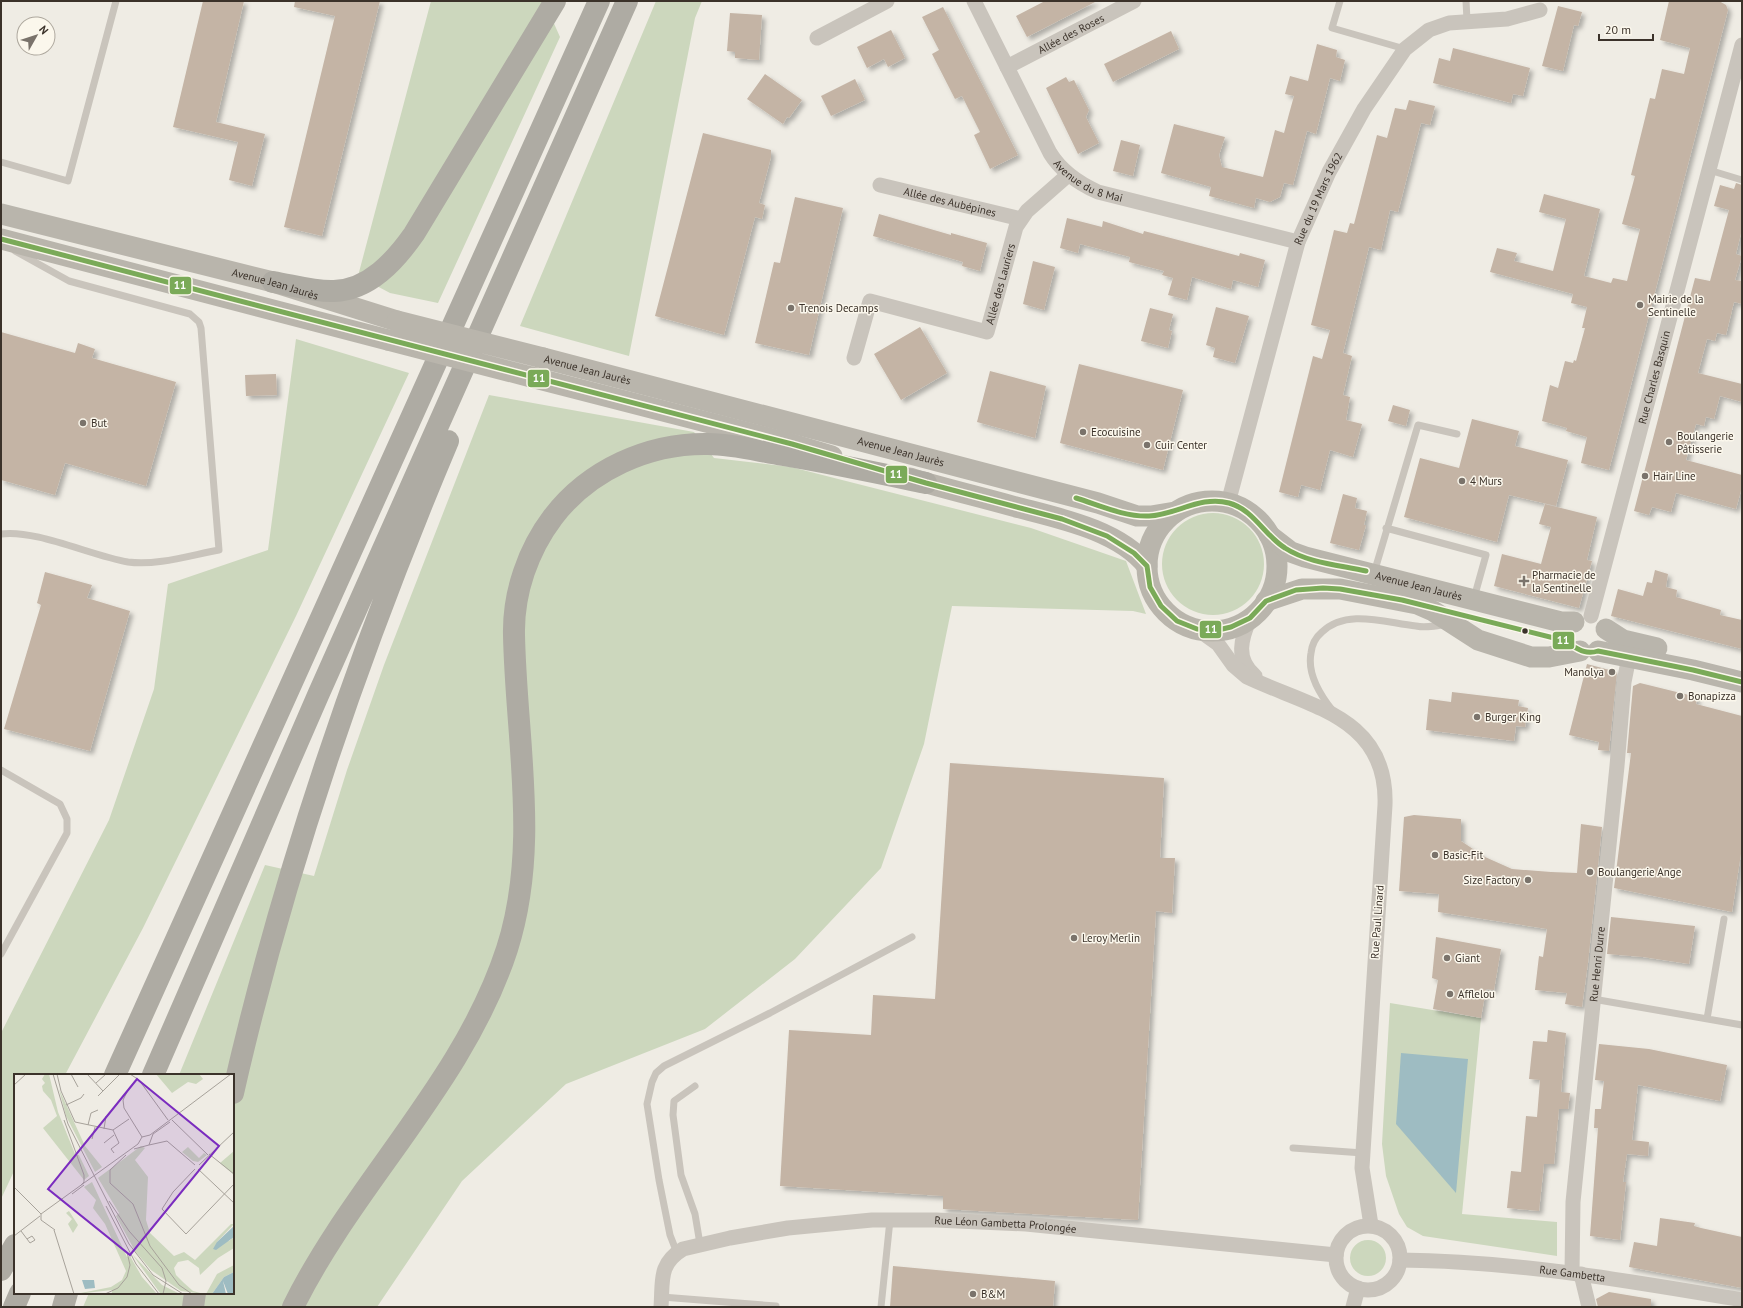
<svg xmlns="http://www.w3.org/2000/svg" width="1743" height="1308" font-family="'PT Sans',sans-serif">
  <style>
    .green { fill: #ccd7bd }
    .water { fill: #9ebcc2 }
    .building { fill: #c4b4a5; filter: url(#shadow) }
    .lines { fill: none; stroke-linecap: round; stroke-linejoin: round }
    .service { stroke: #c9c4bc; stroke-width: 7 }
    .minor { stroke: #c9c4bc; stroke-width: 15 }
    .secondary { stroke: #b9b5ac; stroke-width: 21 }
    .motorway { stroke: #aeaba3; stroke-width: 22 }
    .secondary-bridge { stroke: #b9b5ac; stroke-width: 21 }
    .bus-1-casing { stroke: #fbf7ec; stroke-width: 8 }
    .bus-1 { stroke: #7aaa58; stroke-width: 5 }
    .poi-dot { fill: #7a736b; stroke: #fbf7ec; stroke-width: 1.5 }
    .bus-dot { fill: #3b322a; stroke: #fbf7ec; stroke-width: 1.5 }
    .labels { text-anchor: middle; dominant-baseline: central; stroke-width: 3; stroke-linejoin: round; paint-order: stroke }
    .street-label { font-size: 11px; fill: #3b322a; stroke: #fbf7ec }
    .poi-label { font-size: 11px; fill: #3b322a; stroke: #fbf7ec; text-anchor: start }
    .inset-road { fill: none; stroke: #a7a29a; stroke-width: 1 }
    .view { fill: #7b2cbf; fill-opacity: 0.15; stroke: #7b2cbf; stroke-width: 2 }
    .inset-edge { fill: none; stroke: #3b322a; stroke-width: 2 }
    .line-badge { stroke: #fbf7ec; stroke-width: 1.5 }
    .badge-label { font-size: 11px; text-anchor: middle; font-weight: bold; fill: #fff }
  </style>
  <defs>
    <filter id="shadow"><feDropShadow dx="3.5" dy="3.5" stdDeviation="2" flood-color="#0004"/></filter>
  </defs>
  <rect width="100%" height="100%" fill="#efece4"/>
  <path class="green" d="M 431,1 L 544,1 L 560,37 L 438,303 L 390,293 L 358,276 Z
    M 656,1 L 702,1 L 695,18 L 629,356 L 520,326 Z
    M 296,339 L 409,373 L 296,616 L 143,928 L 65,1075 L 15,1075 L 15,1169 L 1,1199 L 1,1033 L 109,820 L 154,689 L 168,584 L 268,550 Z
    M 489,395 L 694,432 L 714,458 L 791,467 L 1031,528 L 1126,561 L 1146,614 L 1133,611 L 952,606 L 924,744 L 881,868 L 795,959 L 705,1029 L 566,1084 L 462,1181 L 377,1307 L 83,1307 L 89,1293 L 233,1293 L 233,1075 L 179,1075 L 265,865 L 314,876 L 347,770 L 384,665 Z
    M1162 564a51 51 0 1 1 102 0a51 51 0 1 1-102 0Z
    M 1390,1003 L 1481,1018 L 1462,1214 L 1557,1222 L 1557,1256 L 1423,1236 L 1407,1227 L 1399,1214 L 1386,1176 L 1382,1144 Z
    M1350 1258a18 18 0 1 1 36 0a18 18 0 1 1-36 0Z"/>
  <path class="water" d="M 1401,1053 L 1468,1059 L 1456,1193 L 1396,1124 Z"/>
  <path class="building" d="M 203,1 L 244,1 L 216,122 L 265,134 L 252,186 L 229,180 L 238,142 L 173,127 Z
    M 295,1 L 380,1 L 322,236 L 284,227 L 335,16 L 294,7 Z
    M 1045,1 L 1097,1 L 1027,37 L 1016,16 Z
    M 1669,1 L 1719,1 L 1726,5 L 1728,10 L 1609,470 L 1581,463 L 1587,437 L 1566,431 L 1567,428 L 1542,421 L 1550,385 L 1558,388 L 1565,361 L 1573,363 L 1574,360 L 1576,361 L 1585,328 L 1582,328 L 1587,307 L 1571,303 L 1573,294 L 1490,272 L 1497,248 L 1517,253 L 1514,261 L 1553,271 L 1566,219 L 1539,212 L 1544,194 L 1600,209 L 1584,276 L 1611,283 L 1613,278 L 1627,281 L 1640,229 L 1622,224 L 1635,176 L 1631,175 L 1650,98 L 1655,99 L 1662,69 L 1684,74 L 1690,48 L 1660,40 Z
    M 1558,6 L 1582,12 L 1578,26 L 1574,25 L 1563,71 L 1542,66 Z
    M 943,7 L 1018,155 L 990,169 L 974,135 L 980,132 L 962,96 L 955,99 L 932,54 L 939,50 L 922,17 Z
    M 730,13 L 762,15 L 759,60 L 735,58 L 735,52 L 727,51 Z
    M 891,30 L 905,58 L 888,67 L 884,59 L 867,68 L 857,47 Z
    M 1171,31 L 1179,49 L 1113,82 L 1104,64 Z
    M 1317,44 L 1337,50 L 1336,57 L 1345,60 L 1340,81 L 1330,78 L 1316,134 L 1307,131 L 1293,185 L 1284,183 L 1280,197 L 1270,202 L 1256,198 L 1254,208 L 1209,196 L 1211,187 L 1161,173 L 1174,124 L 1225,137 L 1219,155 L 1222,167 L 1263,177 L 1275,130 L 1284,133 L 1289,114 L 1294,96 L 1285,94 L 1290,76 L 1308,81 Z
    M 1453,48 L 1530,68 L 1523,96 L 1513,94 L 1511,103 L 1433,83 L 1439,58 L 1450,61 Z
    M 765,74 L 802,100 L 789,118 L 787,117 L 783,124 L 747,99 Z
    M 1066,77 L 1069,82 L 1074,80 L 1089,110 L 1086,117 L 1099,143 L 1078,154 L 1046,88 Z
    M 855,79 L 865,100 L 831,116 L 821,96 Z
    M 1409,100 L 1435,106 L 1430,125 L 1421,123 L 1398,212 L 1390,210 L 1381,250 L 1369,247 L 1343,353 L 1352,356 L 1343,395 L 1350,397 L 1346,420 L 1362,424 L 1353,457 L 1330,450 L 1320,490 L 1301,485 L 1298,497 L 1279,492 L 1313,356 L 1322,359 L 1330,330 L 1311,325 L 1334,230 L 1347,233 L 1350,223 L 1354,224 L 1377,135 L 1387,138 L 1395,108 L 1406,110 Z
    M 703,133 L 771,150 L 771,157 L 759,203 L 765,205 L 762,219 L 755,217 L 724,335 L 655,316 Z
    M 1121,140 L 1140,145 L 1133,176 L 1113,171 Z
    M 1736,183 L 1742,185 L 1742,229 L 1736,254 L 1742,256 L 1735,280 L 1742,281 L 1742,304 L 1734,302 L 1726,335 L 1717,333 L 1715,341 L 1707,339 L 1698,373 L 1742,384 L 1742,402 L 1720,396 L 1714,419 L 1706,417 L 1704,426 L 1696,424 L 1686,460 L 1742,475 L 1742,487 L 1736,509 L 1676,493 L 1671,512 L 1652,507 L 1649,515 L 1634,511 L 1695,278 L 1710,281 L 1729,210 L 1714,206 L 1720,185 L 1734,189 Z
    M 795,197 L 843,208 L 809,355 L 755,343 L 774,262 L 780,263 Z
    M 879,214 L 951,235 L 951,233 L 987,243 L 980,271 L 962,266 L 963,262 L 873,236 Z
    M 1067,218 L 1102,227 L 1103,221 L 1143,234 L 1144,231 L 1239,256 L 1240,253 L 1265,260 L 1258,287 L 1233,280 L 1231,289 L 1192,277 L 1187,300 L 1168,295 L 1173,278 L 1162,275 L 1164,271 L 1129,262 L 1130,257 L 1080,244 L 1078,253 L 1060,248 Z
    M 1033,261 L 1055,267 L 1044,310 L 1023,304 Z
    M 1216,307 L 1249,316 L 1235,363 L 1213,357 L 1215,348 L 1206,345 Z
    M 1150,308 L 1173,314 L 1169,330 L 1172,331 L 1168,348 L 1141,341 Z
    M 920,327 L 947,373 L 901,400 L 874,354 Z
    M 1,332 L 75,353 L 78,343 L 95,349 L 92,358 L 176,382 L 146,486 L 65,463 L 55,495 L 1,480 Z
    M 1079,364 L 1183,390 L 1163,470 L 1060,443 Z
    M 990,371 L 1046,386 L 1035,438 L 977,422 Z
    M 276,374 L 277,395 L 246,396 L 245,375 Z
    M 1393,405 L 1410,410 L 1406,426 L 1388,421 Z
    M 1472,419 L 1519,431 L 1515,446 L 1568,460 L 1556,506 L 1509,495 L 1497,542 L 1404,517 L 1420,458 L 1459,468 Z
    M 1343,494 L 1357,498 L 1355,508 L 1367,511 L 1364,525 L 1366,525 L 1359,550 L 1330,543 Z
    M 1545,504 L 1597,517 L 1587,560 L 1592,561 L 1579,608 L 1494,586 L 1502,554 L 1541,564 L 1551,527 L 1539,524 Z
    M 1655,570 L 1668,574 L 1666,587 L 1677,590 L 1676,597 L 1721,610 L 1720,615 L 1742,620 L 1742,649 L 1611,616 L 1618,589 L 1643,596 L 1647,582 L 1652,583 Z
    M 45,572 L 92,585 L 87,598 L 130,611 L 90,751 L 4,729 L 41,605 L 37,603 Z
    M 1587,664 L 1617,672 L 1609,751 L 1598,750 L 1599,742 L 1569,735 Z
    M 1640,683 L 1697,697 L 1696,704 L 1742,716 L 1742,847 L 1732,912 L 1614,888 L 1631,753 L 1627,753 L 1633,686 Z
    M 1452,692 L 1519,700 L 1518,706 L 1528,708 L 1525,727 L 1516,726 L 1514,741 L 1426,730 L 1429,699 L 1451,702 Z
    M 950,763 L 1164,778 L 1160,858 L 1175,858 L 1172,913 L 1156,911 L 1138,1220 L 943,1209 L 943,1196 L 780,1186 L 789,1030 L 871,1035 L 873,995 L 935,999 Z
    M 1414,815 L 1461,819 L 1461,841 L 1485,857 L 1512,869 L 1551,872 L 1577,873 L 1581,824 L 1602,827 L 1588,963 L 1582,1007 L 1565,1004 L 1567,993 L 1535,990 L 1539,956 L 1543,957 L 1547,929 L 1438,912 L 1439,894 L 1399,891 L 1404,817 Z
    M 1611,917 L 1695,926 L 1689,964 L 1643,957 L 1607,954 Z
    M 1436,937 L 1501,949 L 1494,990 L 1486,989 L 1481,1018 L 1433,1009 L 1438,980 L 1432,978 Z
    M 1548,1030 L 1566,1033 L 1561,1092 L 1570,1093 L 1568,1109 L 1559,1109 L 1554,1164 L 1544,1164 L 1539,1211 L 1507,1208 L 1511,1171 L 1521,1172 L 1526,1116 L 1537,1117 L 1540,1080 L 1529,1079 L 1533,1041 L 1547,1042 Z
    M 1599,1044 L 1649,1049 L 1727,1065 L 1720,1101 L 1638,1085 L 1632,1140 L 1649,1142 L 1648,1156 L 1627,1154 L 1623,1182 L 1626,1182 L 1620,1240 L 1590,1236 L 1598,1128 L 1594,1128 L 1595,1109 L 1601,1109 L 1604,1081 L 1595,1080 Z
    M 1660,1218 L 1695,1223 L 1694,1226 L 1701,1228 L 1742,1237 L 1742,1288 L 1629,1267 L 1634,1242 L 1657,1246 Z
    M 893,1266 L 1055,1281 L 1053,1307 L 890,1307 Z
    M 1609,1292 L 1651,1299 L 1651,1307 L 1598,1307 L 1596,1299 Z"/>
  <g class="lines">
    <path class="service" d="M 1340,1 L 1332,28 L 1405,49
      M 1466,1 L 1467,20
      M 1,162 L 68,181 L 116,1
      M 1709,170 L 1742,180
      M 1386,528 L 1486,555 L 1474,598
      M 1,534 C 35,529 92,556 128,562 C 157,566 191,555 219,550 L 201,328 L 199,322 L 190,314 L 69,281 L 15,251
      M 1374,573 L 1418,425 L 1457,434
      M 1449,612 L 1562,640 L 1573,645
      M 1333,711 C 1320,695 1307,674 1311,653 C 1312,644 1316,637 1322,632 C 1347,608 1386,623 1416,626 C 1426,628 1436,626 1446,624
      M 1,770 L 60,804 L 67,819 L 67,833 L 1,954
      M 1593,999 L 1742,1025
      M 1707,1019 L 1724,919
      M 695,1086 L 674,1101 L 673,1115 L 681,1175 L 695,1214 L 700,1244
      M 1293,1148 L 1363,1153
      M 677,1253 L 670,1235 L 659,1180 L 647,1104 L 652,1082 L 656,1073 L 664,1066 L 770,1013 L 912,937
      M 662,1297 L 776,1306
      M 881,1307 L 890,1220"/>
    <g class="minor">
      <path id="s1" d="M 974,1 L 1050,153 C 1061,171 1078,183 1098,192 L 1298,242"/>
      <path d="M 817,38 L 887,1"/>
      <path id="s2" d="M 1007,67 L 1134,1"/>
      <path id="s3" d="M 880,185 L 1021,219"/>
      <path id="s4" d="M 854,358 L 870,301 L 987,332 L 1016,227 L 1027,211 L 1068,175"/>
      <path id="s5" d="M 1228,503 L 1298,242 L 1329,172 L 1364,109 L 1405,49 L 1429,30 L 1449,23 L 1507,19 L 1540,10"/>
      <path id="s6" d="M 1591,616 L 1742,45"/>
      <path d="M 1250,618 C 1241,639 1235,659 1255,676"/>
      <path d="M 1197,629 L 1218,644 L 1233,665 L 1247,677 C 1310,707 1388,717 1385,805 L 1362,1168 L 1371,1225"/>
      <circle cx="1368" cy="1258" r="32"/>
      <path id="s7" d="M 1400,1260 C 1516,1261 1629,1281 1742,1300"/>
      <path id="s8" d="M 1572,1272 L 1573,1202 L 1617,766 L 1624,682 L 1629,657"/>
      <path d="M 1581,1274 L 1589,1307"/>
      <path id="s9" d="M 661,1307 C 663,1281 658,1264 683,1249 L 730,1238 L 788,1228 L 872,1220 L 936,1220 L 1026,1224 L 1336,1255"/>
      <path d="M 1353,1307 L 1358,1288"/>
    </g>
    <g class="secondary">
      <path id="s10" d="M 1,214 L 273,282 L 397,321"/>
      <path d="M 1,239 L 388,340"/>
      <path id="s11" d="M 543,358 L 1098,503 L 1137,516 L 1151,516 L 1175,512"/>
      <path d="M 535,378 L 792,444 L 832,456"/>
      <path d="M 910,478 C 945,489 981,497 1016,507 C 1058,518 1119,530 1147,566"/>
      <circle cx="1212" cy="566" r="65"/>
      <path id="s12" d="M 1269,535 L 1291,552 L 1305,557 L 1561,622 L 1574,622"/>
      <path d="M 1266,601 L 1302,589 L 1340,589 L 1417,604 L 1433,611 L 1478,640 L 1531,657 L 1549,657 L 1580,651"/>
      <path d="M 1606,629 L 1623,640 L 1657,648"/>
      <path d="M 1598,651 L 1693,670 L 1742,682"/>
    </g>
    <path class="motorway" d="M 273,282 C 292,285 314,292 334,291 C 369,290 395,261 414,234 L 555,1
      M 115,1075 L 599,1
      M 153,1075 L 319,693 L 627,1
      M 233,1093 C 284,869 359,652 448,441
      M 1,1270 L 15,1245
      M 14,1307 L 20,1293
      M 63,1307 L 67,1293
      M 193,1307 L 195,1293
      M 293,1307 C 354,1183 464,1082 507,949 C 540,846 516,740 514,635 C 513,593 528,550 553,517 C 589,470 648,443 708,444 C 733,444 758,451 783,455 C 831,463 878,473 926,483"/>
    <path class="secondary-bridge" d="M 397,321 L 543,358
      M 388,340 L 535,378"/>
    <defs>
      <path id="bus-1" d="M 1,239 L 792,444 L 926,483 L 1062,519 L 1107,536 L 1134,553 L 1147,566 L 1150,587 L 1161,606 L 1177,621 L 1197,629 L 1218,630 L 1231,627 L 1250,618 L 1266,601 L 1296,590 L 1323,588 L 1340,589 L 1402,600 L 1562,640 C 1575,646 1583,656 1598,651 L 1693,670 L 1742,682
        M 1076,498 C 1099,505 1124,517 1149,516 C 1176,515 1201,495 1229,503 C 1254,510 1264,535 1285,548 C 1308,563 1339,565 1366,571"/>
    </defs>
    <use href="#bus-1" class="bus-1-casing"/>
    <use href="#bus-1" class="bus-1"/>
  </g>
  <g class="poi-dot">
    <circle cx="1640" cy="305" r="4"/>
    <circle cx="791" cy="308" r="4"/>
    <circle cx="83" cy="423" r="4"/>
    <circle cx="1083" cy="432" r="4"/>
    <circle cx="1669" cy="442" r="4"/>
    <circle cx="1147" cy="445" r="4"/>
    <circle cx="1645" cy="476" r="4"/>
    <circle cx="1462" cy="481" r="4"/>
    <path d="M1522 575h4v4h4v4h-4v4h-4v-4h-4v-4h4z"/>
    <circle cx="1612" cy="672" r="4"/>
    <circle cx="1680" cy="696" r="4"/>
    <circle cx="1477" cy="717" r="4"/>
    <circle cx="1435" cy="855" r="4"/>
    <circle cx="1590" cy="872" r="4"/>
    <circle cx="1528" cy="880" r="4"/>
    <circle cx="1074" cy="938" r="4"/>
    <circle cx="1447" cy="958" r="4"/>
    <circle cx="1450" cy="994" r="4"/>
    <circle cx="973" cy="1294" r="4"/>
  </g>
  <circle class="bus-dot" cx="1525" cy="631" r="3.5"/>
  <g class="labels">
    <g class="street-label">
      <text stroke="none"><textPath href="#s2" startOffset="72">Allée des Roses</textPath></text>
      <text stroke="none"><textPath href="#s1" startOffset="219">Avenue du 8 Mai</textPath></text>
      <text stroke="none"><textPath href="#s5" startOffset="318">Rue du 19 Mars 1962</textPath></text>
      <text stroke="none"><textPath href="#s3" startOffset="72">Allée des Aubépines</textPath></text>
      <text stroke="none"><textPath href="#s4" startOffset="230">Allée des Lauriers</textPath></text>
      <text stroke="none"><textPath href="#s10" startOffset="283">Avenue Jean Jaurès</textPath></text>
      <text stroke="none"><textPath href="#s11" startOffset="46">Avenue Jean Jaurès</textPath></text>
      <text stroke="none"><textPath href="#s6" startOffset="247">Rue Charles Basquin</textPath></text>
      <text stroke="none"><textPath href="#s11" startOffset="370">Avenue Jean Jaurès</textPath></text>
      <text stroke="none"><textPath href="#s12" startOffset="160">Avenue Jean Jaurès</textPath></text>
      <text transform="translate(1377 922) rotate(-86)">Rue Paul Linard</text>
      <text stroke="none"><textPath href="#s8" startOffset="309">Rue Henri Durre</textPath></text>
      <text stroke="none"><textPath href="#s9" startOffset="391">Rue Léon Gambetta Prolongée</textPath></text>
      <text stroke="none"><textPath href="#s7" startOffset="173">Rue Gambetta</textPath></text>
    </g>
    <g class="poi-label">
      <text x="1648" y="299">Mairie de la<tspan x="1648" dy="13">Sentinelle</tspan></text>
      <text x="799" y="308">Trenois Decamps</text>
      <text x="91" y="423">But</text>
      <text x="1091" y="432">Ecocuisine</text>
      <text x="1677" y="436">Boulangerie<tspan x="1677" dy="13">Pâtisserie</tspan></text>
      <text x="1155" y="445">Cuir Center</text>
      <text x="1653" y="476">Hair Line</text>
      <text x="1470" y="481">4 Murs</text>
      <text x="1532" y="575">Pharmacie de<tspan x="1532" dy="13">la Sentinelle</tspan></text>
      <text x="1604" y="672" text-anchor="end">Manolya</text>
      <text x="1688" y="696">Bonapizza</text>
      <text x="1485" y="717">Burger King</text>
      <text x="1443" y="855">Basic-Fit</text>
      <text x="1598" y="872">Boulangerie Ange</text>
      <text x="1520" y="880" text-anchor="end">Size Factory</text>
      <text x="1082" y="938">Leroy Merlin</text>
      <text x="1455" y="958">Giant</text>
      <text x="1458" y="994">Afflelou</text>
      <text x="981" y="1294">B&amp;M</text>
    </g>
  </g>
  <g transform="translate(14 1074)">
    <rect width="220" height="220" fill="#efece4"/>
    <path d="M 31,0 L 35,0 L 44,38 L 61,80 L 65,81 L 75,102 L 70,106 L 29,54 L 43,42 L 37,26 L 29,17 L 28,12 L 31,9 L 28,5 ZM 142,0 L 185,0 L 189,5 L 182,10 L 174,8 L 158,19 ZM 45,15 L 71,72 L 88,93 L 81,98 L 52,42 ZM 127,72 L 131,74 L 121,86 L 134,103 L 132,146 L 136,159 L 160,182 L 170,178 L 181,186 L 217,150 L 220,150 L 203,168 L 215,167 L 220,163 L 220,174 L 204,184 L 186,201 L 185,194 L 174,186 L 164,188 L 160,194 L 162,201 L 170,209 L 179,217 L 190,220 L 167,217 L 137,196 L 121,177 L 102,142 L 105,139 L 84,104 ZM 174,73 L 185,84 L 190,79 L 193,81 L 184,88 L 179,87 L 168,78 ZM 220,77 L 220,101 L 206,89 ZM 78,108 L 113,183 L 116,182 L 128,203 L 143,220 L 98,220 L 98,216 L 62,220 L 97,213 L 108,206 L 112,197 L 91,150 L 79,134 L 82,126 L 70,113 ZM 55,137 L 64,151 L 59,159 L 54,150 L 58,145 L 52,139 ZM 118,180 L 148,211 L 166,220 L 146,219 ZM 220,191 L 220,198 L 210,203 L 198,220 L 192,220 L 203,200 Z" fill="#ccd7bd"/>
    <path d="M 220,152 L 220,163 L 202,176 L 199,175 L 203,168 ZM 220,198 L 220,220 L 214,220 L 209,207 L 212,220 L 198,220 L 210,203 ZM 68,206 L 80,206 L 81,214 L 71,215 Z" fill="#9ebcc2"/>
    <path class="inset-road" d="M 39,0 L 54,50 L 115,170 L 139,201 L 169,220M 43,0 L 47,17 L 61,48 L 99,56 L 115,45M 57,0 L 64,13M 73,0 L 89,17M 116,0 L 125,6 L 154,46M 82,9 L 92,0M 0,11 L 12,0M 113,18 L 109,26 L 110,34 L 128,63M 84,22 L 106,0M 52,31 L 67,24 L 70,20M 50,46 L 70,101 L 70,108 L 66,112M 158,46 L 194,81M 74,51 L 77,39 L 84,36M 90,55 L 92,42M 99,56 L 105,69 L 97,75 L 100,79M 78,65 L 81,53M 90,69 L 100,61M 135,71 L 153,67 L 181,91M 120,75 L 135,71 L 139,60 L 156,48M 195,80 L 220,100M 112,81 L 96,96 L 96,109 L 119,130 L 136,172 L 165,211 L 178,220M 185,91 L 220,58M 181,95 L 159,118 L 148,135 L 172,160 L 220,110M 184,95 L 220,129M 0,113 L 27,140M 58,120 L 70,111M 95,127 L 115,157 L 148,194 L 152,207 L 149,220M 92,132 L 122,190 L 145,220M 40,156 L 60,220M 41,156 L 27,146 L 27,140 L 124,70 L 128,63 L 136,61 L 217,0M 7,157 L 13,165 L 18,162 L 21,166 L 16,169 L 13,165M 0,162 L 26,142M 91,220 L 104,214 L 113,203 L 116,191 L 113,178"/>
    <path class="view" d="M 123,5 L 205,72 L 116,181 L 34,115 Z"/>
    <rect width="220" height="220" class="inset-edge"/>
  </g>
  <g class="line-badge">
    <rect x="169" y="276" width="23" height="19" rx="4" fill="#7aaa58"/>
    <rect x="527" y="369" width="23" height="19" rx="4" fill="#7aaa58"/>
    <rect x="885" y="465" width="23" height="19" rx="4" fill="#7aaa58"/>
    <rect x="1199" y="620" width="23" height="19" rx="4" fill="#7aaa58"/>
    <rect x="1552" y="631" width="23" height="19" rx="4" fill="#7aaa58"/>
  </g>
  <g class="badge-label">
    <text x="180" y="289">11</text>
    <text x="539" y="382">11</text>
    <text x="896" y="478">11</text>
    <text x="1211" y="633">11</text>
    <text x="1563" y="644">11</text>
  </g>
  <rect width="1743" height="1308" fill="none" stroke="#3b322a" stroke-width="4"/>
  <g transform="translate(36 36) rotate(51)"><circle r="19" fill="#fbf7ec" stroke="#aea89e"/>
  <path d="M0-3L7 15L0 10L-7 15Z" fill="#7a736b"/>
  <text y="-6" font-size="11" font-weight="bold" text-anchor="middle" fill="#3b322a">N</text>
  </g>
  <path d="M1599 34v6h54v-6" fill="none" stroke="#3b322a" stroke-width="2"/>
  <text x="1605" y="34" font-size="12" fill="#3b322a" stroke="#fbf7ec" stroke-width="3" paint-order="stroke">20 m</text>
</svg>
